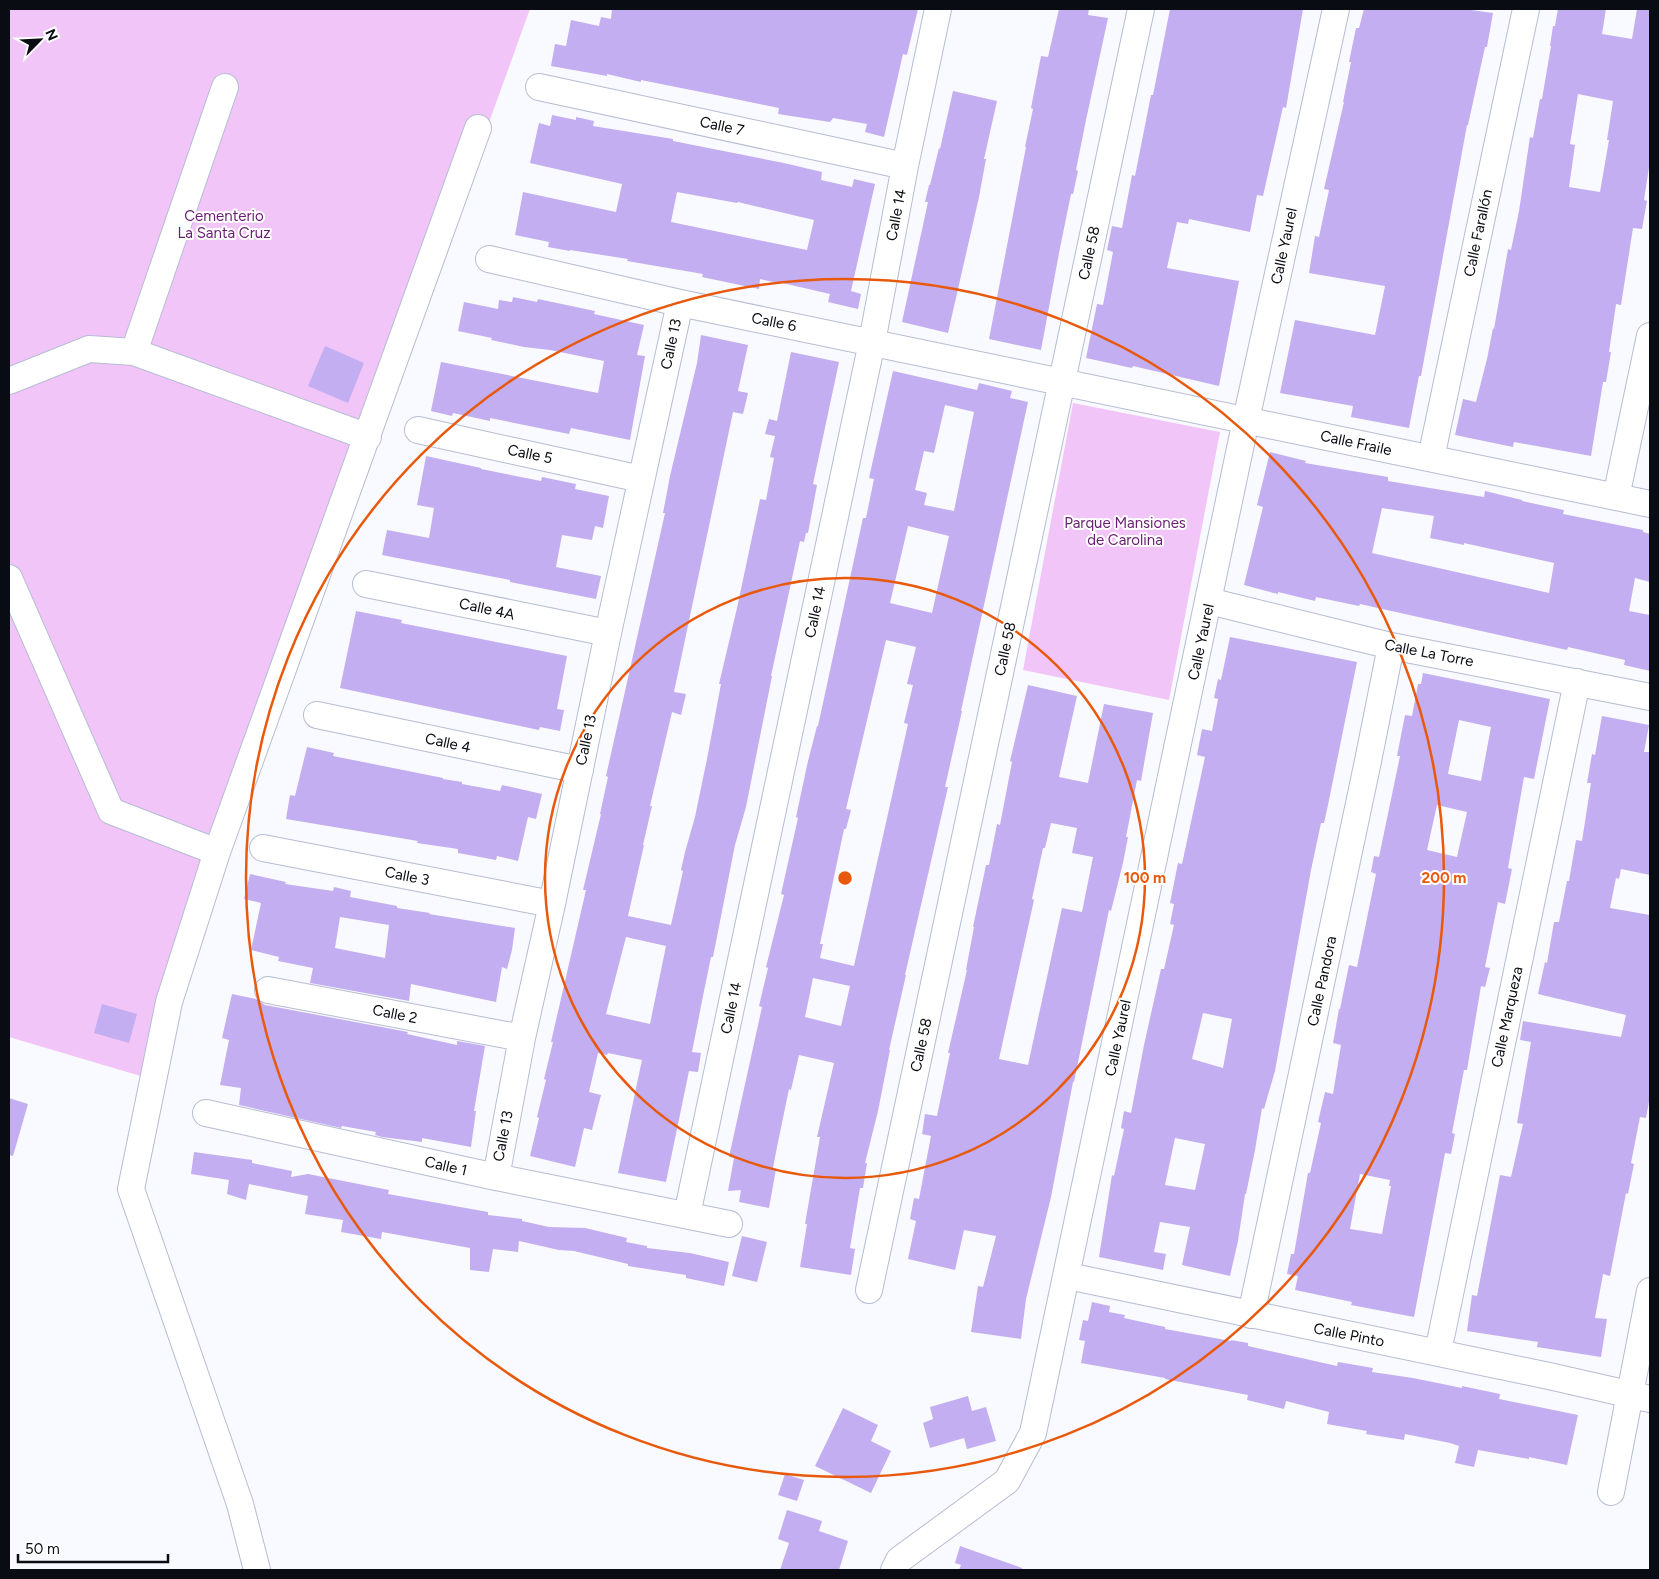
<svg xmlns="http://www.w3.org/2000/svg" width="1659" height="1579" font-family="Figtree,sans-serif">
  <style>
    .green { fill: #f2c5f8 }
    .building { fill: #c3aef2; fill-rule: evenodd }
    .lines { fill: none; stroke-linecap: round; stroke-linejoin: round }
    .minor-casing { stroke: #b6bcd2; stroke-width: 28 }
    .minor { stroke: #fff; stroke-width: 26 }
    .ring { fill: none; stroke: #e8590c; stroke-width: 2.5 }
    .labels { text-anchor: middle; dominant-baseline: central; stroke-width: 4; stroke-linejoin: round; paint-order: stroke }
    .street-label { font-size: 15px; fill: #0a0c13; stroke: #fff }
    .park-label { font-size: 15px; fill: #681d73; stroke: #fff }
    .centre { fill: #e8590c; stroke: #fff; stroke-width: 2.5 }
    .ring-label { font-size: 15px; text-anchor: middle; font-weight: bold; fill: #e8590c; stroke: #fff; stroke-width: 4; stroke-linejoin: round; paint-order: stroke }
  </style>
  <rect width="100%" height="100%" fill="#f9faff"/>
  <path class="green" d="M 9,9 L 530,9 L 144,1077 L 9,1037 Z
    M 1073,403 L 1220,432 L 1169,700 L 1023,670 Z"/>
  <path class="building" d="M 612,9 L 918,9 L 907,55 L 903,54 L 884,137 L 865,132 L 867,124 L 833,118 L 830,122 L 778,114 L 779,108 L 716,95 L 641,80 L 641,82 L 607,74 L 607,76 L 551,66 L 555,44 L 566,46 L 571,20 L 599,26 L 601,17 L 611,19 Z
    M 1059,9 L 1089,9 L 1088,15 L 1108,18 L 1086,120 L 1076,170 L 1078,171 L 1073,194 L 1071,194 L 1060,248 L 1041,350 L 989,339 L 1026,147 L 1025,147 L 1033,109 L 1031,108 L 1041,56 L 1048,57 Z
    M 1170,9 L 1303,9 L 1286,108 L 1283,107 L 1263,196 L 1257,195 L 1250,232 L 1189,219 L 1188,224 L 1177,222 L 1167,268 L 1239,281 L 1219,386 L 1133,366 L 1132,368 L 1086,358 L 1097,304 L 1103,305 L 1113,252 L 1107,250 L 1112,226 L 1122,228 L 1132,175 L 1135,176 L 1151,95 L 1153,95 Z
    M 1364,9 L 1464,9 L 1493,13 L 1487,47 L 1485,47 L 1468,125 L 1467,125 L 1421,376 L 1419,376 L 1409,428 L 1351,417 L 1353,406 L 1280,393 L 1295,320 L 1375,335 L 1385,286 L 1309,273 L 1315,236 L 1319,237 L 1329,190 L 1324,189 L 1344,102 L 1343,102 L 1351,62 L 1349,62 L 1356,28 L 1359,28 Z
    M 1558,9 L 1606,9 L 1602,34 L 1632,39 L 1637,9 L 1650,9 L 1650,161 L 1644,200 L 1647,201 L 1642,229 L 1633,228 L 1621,305 L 1616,304 L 1609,352 L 1611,352 L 1606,382 L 1603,382 L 1591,456 L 1514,442 L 1513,447 L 1455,435 L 1463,399 L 1476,402 L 1487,359 L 1493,328 L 1494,329 L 1508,249 L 1511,250 L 1519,211 L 1530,137 L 1533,138 L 1540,99 L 1542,99 L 1551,46 L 1550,46 L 1553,26 L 1555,26 ZM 1578,94 L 1613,101 L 1607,140 L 1609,140 L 1600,192 L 1569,187 L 1575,145 L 1570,144 Z
    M 953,91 L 997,101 L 984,159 L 986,159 L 979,197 L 948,333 L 902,322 L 928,202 L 925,202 L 929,185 L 930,185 L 939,148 L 940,149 Z
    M 552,115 L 576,120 L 576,117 L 594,121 L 593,126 L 673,139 L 673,141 L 784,163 L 822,172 L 821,180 L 852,187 L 854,179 L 875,184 L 851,291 L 861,294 L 858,309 L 828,302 L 830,294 L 778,282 L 778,283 L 760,279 L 759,289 L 702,277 L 703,274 L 627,261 L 628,259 L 570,250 L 570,251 L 548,247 L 549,242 L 515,235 L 523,192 L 616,212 L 622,184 L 530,163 L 539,123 L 550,126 ZM 677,192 L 737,203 L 738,202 L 814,220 L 807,250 L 671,222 Z
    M 513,297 L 537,302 L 538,299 L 595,311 L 594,314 L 644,325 L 637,355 L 645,356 L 630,440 L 571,428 L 569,434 L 490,418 L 490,421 L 453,413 L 452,416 L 431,411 L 441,362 L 598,393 L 604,361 L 550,350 L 524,347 L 491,340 L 492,338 L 458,331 L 464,302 L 498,309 L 499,300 L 512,302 Z
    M 701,335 L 748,345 L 738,391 L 748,393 L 743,414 L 733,412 L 674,692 L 686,694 L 681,715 L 672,712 L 650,806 L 652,806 L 643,845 L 644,845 L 628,916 L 671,925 L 683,871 L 681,870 L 685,852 L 695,817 L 707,759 L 721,684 L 719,684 L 737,608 L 758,509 L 760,499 L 766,500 L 774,458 L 770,457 L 775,436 L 765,434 L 769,419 L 777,421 L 791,352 L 839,362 L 813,484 L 817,485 L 808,533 L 806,533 L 804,542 L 800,541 L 771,676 L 772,676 L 746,807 L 735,845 L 713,957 L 711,957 L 703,996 L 692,1052 L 701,1053 L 698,1072 L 689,1071 L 666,1182 L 618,1173 L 642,1060 L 608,1053 L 607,1055 L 598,1053 L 589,1092 L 601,1095 L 592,1130 L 584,1128 L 575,1167 L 530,1156 L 539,1118 L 537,1117 L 546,1080 L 544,1079 L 553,1042 L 551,1042 L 586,890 L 583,890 L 601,814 L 600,814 L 608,777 L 606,776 L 665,513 L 663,513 L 670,476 L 697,363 ZM 626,937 L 666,946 L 650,1024 L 606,1014 Z
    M 325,346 L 364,363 L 348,403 L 308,386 Z
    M 893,371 L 977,390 L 979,383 L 1012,391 L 1010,398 L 1028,402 L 961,711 L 962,711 L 945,787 L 948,787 L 905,975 L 906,975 L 889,1050 L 890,1050 L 878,1111 L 865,1163 L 867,1163 L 863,1188 L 860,1188 L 850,1248 L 855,1249 L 851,1275 L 800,1267 L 807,1224 L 805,1224 L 820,1137 L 817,1137 L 834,1063 L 799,1055 L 791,1090 L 789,1089 L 777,1147 L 773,1168 L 776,1169 L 769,1208 L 739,1202 L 741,1190 L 728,1191 L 734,1158 L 729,1157 L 762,1007 L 759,1006 L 768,968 L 766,967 L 784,895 L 781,894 L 798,818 L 796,817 L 808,761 L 817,726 L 818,726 L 863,518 L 866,518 L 874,479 L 869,478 ZM 945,405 L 974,412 L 954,511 L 924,505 L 927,493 L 915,490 L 924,451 L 934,453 ZM 908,526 L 949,536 L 932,613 L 890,603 ZM 886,640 L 916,647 L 907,684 L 913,685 L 904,723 L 908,724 L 854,966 L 820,958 L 823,944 L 820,944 L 844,829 L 846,829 L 851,810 L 846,809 ZM 813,978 L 850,986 L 841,1026 L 805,1017 Z
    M 1270,452 L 1306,461 L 1305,463 L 1388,477 L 1388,481 L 1484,497 L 1485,491 L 1522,500 L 1522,501 L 1564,510 L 1563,514 L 1643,530 L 1643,532 L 1650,534 L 1650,582 L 1635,578 L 1629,611 L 1650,615 L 1650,671 L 1624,665 L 1625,660 L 1568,647 L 1567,650 L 1360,604 L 1359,606 L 1316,597 L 1315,601 L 1278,592 L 1278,594 L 1244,585 L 1263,507 L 1257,505 ZM 1382,508 L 1434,516 L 1430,538 L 1464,545 L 1464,543 L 1554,563 L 1549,593 L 1372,553 Z
    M 426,456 L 481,468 L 481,469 L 541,481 L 542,477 L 576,484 L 575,489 L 609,496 L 603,528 L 595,526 L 592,540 L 562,535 L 556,567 L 601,576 L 596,599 L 510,582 L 510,580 L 382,555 L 387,530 L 429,538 L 434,508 L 417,505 Z
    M 356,611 L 402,620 L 401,623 L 567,656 L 557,709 L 564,710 L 560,731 L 540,727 L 539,730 L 340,688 Z
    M 1230,637 L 1357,662 L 1328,805 L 1324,823 L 1321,823 L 1311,870 L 1275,1071 L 1264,1109 L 1262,1108 L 1255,1150 L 1246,1194 L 1245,1194 L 1238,1241 L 1230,1276 L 1182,1265 L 1190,1227 L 1160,1222 L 1154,1252 L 1166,1254 L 1163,1270 L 1099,1257 L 1112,1175 L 1114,1176 L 1124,1129 L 1121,1128 L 1124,1111 L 1131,1113 L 1144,1045 L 1161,969 L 1164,969 L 1174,925 L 1170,924 L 1174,904 L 1170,903 L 1178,863 L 1182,864 L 1205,757 L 1197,755 L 1202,729 L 1212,731 L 1218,699 L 1214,698 L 1218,679 L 1221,680 ZM 1203,1013 L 1232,1019 L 1223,1068 L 1192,1059 ZM 1175,1138 L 1205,1144 L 1195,1190 L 1165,1185 Z
    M 1423,673 L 1550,699 L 1534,779 L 1524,777 L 1508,868 L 1512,869 L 1505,904 L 1498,902 L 1485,967 L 1490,968 L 1485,987 L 1481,986 L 1467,1070 L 1464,1070 L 1452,1133 L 1455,1134 L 1451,1154 L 1445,1153 L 1414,1317 L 1351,1305 L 1352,1302 L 1295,1290 L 1298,1276 L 1287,1274 L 1291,1254 L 1294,1254 L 1308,1173 L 1310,1173 L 1321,1123 L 1318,1122 L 1325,1092 L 1333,1094 L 1341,1045 L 1333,1043 L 1339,1009 L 1340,1009 L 1349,965 L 1357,967 L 1376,874 L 1371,872 L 1374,856 L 1379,857 L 1400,756 L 1397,756 L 1405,715 L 1412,716 L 1418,684 L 1421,684 ZM 1459,720 L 1491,727 L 1481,781 L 1448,774 ZM 1437,805 L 1467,812 L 1457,857 L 1427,850 ZM 1360,1174 L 1390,1180 L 1389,1186 L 1391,1186 L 1382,1234 L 1350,1229 Z
    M 1028,685 L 1077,696 L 1059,777 L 1088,783 L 1104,704 L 1153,713 L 1141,781 L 1137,780 L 1126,837 L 1128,837 L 1123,863 L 1111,911 L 1109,910 L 1074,1082 L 1073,1082 L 1051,1197 L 1026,1299 L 1021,1339 L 971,1332 L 978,1286 L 983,1287 L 996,1236 L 964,1230 L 955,1270 L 908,1259 L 916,1221 L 910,1219 L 914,1198 L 919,1199 L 931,1136 L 922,1134 L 925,1114 L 937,1116 L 950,1053 L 948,1053 L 967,970 L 966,970 L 974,927 L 973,927 L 986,865 L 989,865 L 997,824 L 1000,825 L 1012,762 L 1010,761 ZM 1051,823 L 1077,828 L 1072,853 L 1093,857 L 1082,912 L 1062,908 L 1028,1065 L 999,1059 L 1034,900 L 1032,899 L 1043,848 L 1045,848 Z
    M 1602,716 L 1649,725 L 1644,752 L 1650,752 L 1650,875 L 1621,869 L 1619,879 L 1616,878 L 1610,908 L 1650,915 L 1650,1096 L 1646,1118 L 1640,1117 L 1631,1163 L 1634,1164 L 1628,1194 L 1626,1193 L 1610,1276 L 1603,1274 L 1595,1318 L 1607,1319 L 1601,1357 L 1537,1347 L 1538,1342 L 1467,1331 L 1472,1295 L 1477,1296 L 1500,1175 L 1511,1177 L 1523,1124 L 1517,1123 L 1531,1042 L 1520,1040 L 1523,1021 L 1621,1037 L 1626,1015 L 1538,994 L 1545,962 L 1547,963 L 1554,922 L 1559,922 L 1567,881 L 1569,881 L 1576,840 L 1582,841 L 1591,783 L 1587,783 L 1592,754 L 1595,755 Z
    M 307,747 L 334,753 L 333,756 L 443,778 L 443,779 L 462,782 L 462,784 L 500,791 L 502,785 L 542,794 L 536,819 L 528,817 L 518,861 L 497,856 L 496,860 L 458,853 L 458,849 L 417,843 L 418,841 L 286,819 L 290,795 L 295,796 Z
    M 250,874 L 286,882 L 285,884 L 333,891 L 334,887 L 351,891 L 350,897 L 397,906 L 397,908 L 430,913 L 429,914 L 515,928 L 512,950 L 507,969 L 502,967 L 496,1002 L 411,984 L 409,1001 L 310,983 L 313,968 L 278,961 L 279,957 L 251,950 L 261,903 L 244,899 ZM 340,917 L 389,925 L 385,958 L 335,948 Z
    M 232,994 L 256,999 L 265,1005 L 408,1032 L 407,1034 L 457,1045 L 457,1041 L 485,1046 L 474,1111 L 476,1111 L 471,1147 L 422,1138 L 422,1142 L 382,1137 L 375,1135 L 376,1132 L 342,1126 L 341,1128 L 239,1105 L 241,1088 L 220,1085 L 229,1040 L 222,1038 Z
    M 102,1004 L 137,1014 L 129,1043 L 94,1033 Z
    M 9,1098 L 28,1104 L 13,1156 L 9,1155 Z
    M 194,1152 L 252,1160 L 252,1163 L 292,1171 L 291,1177 L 308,1174 L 389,1190 L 388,1194 L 488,1212 L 488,1215 L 522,1219 L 522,1221 L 549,1227 L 585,1228 L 627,1238 L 626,1242 L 647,1246 L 647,1248 L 690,1253 L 729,1262 L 724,1286 L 686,1278 L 686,1275 L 628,1266 L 628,1264 L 574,1251 L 559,1250 L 519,1241 L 518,1252 L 493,1249 L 489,1272 L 470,1270 L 470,1248 L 382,1232 L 381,1239 L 341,1232 L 343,1220 L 305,1214 L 308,1196 L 249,1184 L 246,1200 L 227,1194 L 229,1180 L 191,1174 Z
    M 742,1236 L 767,1242 L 757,1282 L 732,1276 Z
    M 1092,1302 L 1110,1306 L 1109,1312 L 1125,1315 L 1124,1318 L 1165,1327 L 1165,1329 L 1231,1341 L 1231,1340 L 1248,1343 L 1248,1346 L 1337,1366 L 1338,1362 L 1373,1368 L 1372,1372 L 1413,1378 L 1462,1388 L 1462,1386 L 1500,1394 L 1499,1399 L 1578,1415 L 1567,1465 L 1529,1457 L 1529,1459 L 1478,1450 L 1474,1467 L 1455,1463 L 1459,1446 L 1450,1443 L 1405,1434 L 1404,1440 L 1366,1434 L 1367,1431 L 1327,1424 L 1329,1412 L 1286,1401 L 1284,1409 L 1247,1400 L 1248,1395 L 1165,1379 L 1165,1378 L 1081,1363 L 1085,1341 L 1079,1340 L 1083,1320 L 1088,1321 Z
    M 968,1396 L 972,1411 L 986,1407 L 996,1441 L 967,1449 L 964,1438 L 930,1448 L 923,1423 L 933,1419 L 930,1407 Z
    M 843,1408 L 878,1425 L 871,1441 L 891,1451 L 871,1493 L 815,1466 Z
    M 785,1474 L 804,1480 L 797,1501 L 778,1495 Z
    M 787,1510 L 822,1521 L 819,1531 L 848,1541 L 839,1570 L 780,1570 L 789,1543 L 778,1539 Z
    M 960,1546 L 1022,1568 L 1022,1570 L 959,1570 L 961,1565 L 955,1563 Z"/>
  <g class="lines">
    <defs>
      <path id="minor" d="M 539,87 L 905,166
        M 489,259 L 680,303 L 1650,504
        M 134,352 L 225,87
        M 9,381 L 89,349 L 134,352 L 368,437
        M 418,430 L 641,479
        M 1431,458 L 1526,9
        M 1616,497 L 1650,336
        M 9,578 L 111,811 L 217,852
        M 366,584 L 608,633
        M 1209,601 L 1391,646 L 1650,697
        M 317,715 L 580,770
        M 263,848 L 552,904
        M 268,990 L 522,1038
        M 206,1113 L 496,1177 L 729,1224
        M 496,1177 L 522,1038 L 552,904 L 608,633 L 680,303
        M 687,1215 L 872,342 L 905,166 L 938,9
        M 1068,1276 L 1549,1376 L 1650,1399
        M 869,1290 L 1141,9
        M 1251,1315 L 1368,761 L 1391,646
        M 1438,1352 L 1577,682
        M 1611,1492 L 1650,1291
        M 257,1570 L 240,1504 L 131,1189 L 169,1002 L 217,852 L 478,128
        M 894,1570 L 899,1560 L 1007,1481 L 1033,1433 L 1246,420 L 1336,9"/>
    </defs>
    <use href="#minor" class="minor-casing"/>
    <use href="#minor" class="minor"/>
  </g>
  <g class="ring">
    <circle cx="845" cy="878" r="300"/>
    <circle cx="845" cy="878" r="599"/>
  </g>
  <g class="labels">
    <g class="street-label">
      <text transform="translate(722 126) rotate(12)">Calle 7</text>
      <text transform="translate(896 215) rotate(-79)">Calle 14</text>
      <text transform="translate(1478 233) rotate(-78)">Calle Farallón</text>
      <text transform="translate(1284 246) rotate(-78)">Calle Yaurel</text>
      <text transform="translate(1089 253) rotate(-78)">Calle 58</text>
      <text transform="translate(774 322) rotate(11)">Calle 6</text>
      <text transform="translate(671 344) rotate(-78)">Calle 13</text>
      <text transform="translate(1356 443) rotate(12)">Calle Fraile</text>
      <text transform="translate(530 454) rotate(12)">Calle 5</text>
      <text transform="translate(487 609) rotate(12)">Calle 4A</text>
      <text transform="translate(815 612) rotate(-78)">Calle 14</text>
      <text transform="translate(1201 642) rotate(-78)">Calle Yaurel</text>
      <text transform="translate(1005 649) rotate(-78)">Calle 58</text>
      <text transform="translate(1429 653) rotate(11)">Calle La Torre</text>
      <text transform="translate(586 740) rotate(-78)">Calle 13</text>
      <text transform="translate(448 743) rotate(12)">Calle 4</text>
      <text transform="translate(407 876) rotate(11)">Calle 3</text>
      <text transform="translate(1322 981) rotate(-78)">Calle Pandora</text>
      <text transform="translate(731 1008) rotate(-78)">Calle 14</text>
      <text transform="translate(395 1014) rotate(11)">Calle 2</text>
      <text transform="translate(1507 1017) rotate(-78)">Calle Marqueza</text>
      <text transform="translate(1118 1038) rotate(-78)">Calle Yaurel</text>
      <text transform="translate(921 1045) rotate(-78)">Calle 58</text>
      <text transform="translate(503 1136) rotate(-79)">Calle 13</text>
      <text transform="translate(446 1166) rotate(13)">Calle 1</text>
      <text transform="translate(1349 1335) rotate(11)">Calle Pinto</text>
    </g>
    <g class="park-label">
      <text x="224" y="216">Cementerio<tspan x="224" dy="17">La Santa Cruz</tspan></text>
      <text x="1125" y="523">Parque Mansiones<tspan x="1125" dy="17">de Carolina</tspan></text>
    </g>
  </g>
  <circle cx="845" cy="878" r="8" class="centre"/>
  <g class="ring-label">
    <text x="1145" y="883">100 m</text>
    <text x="1444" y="883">200 m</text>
  </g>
  <rect width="1659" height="1579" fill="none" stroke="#0a0c13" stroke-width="20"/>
  <g transform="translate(40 40) rotate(66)" stroke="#ffffff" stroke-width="4" paint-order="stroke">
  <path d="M0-4L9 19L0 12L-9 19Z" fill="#0a0c13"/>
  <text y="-8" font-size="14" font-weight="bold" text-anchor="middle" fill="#0a0c13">N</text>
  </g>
  <path d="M18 1554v8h150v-8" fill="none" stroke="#0a0c13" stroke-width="2.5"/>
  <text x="25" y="1554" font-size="15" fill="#0a0c13" stroke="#ffffff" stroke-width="4" paint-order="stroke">50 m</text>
</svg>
